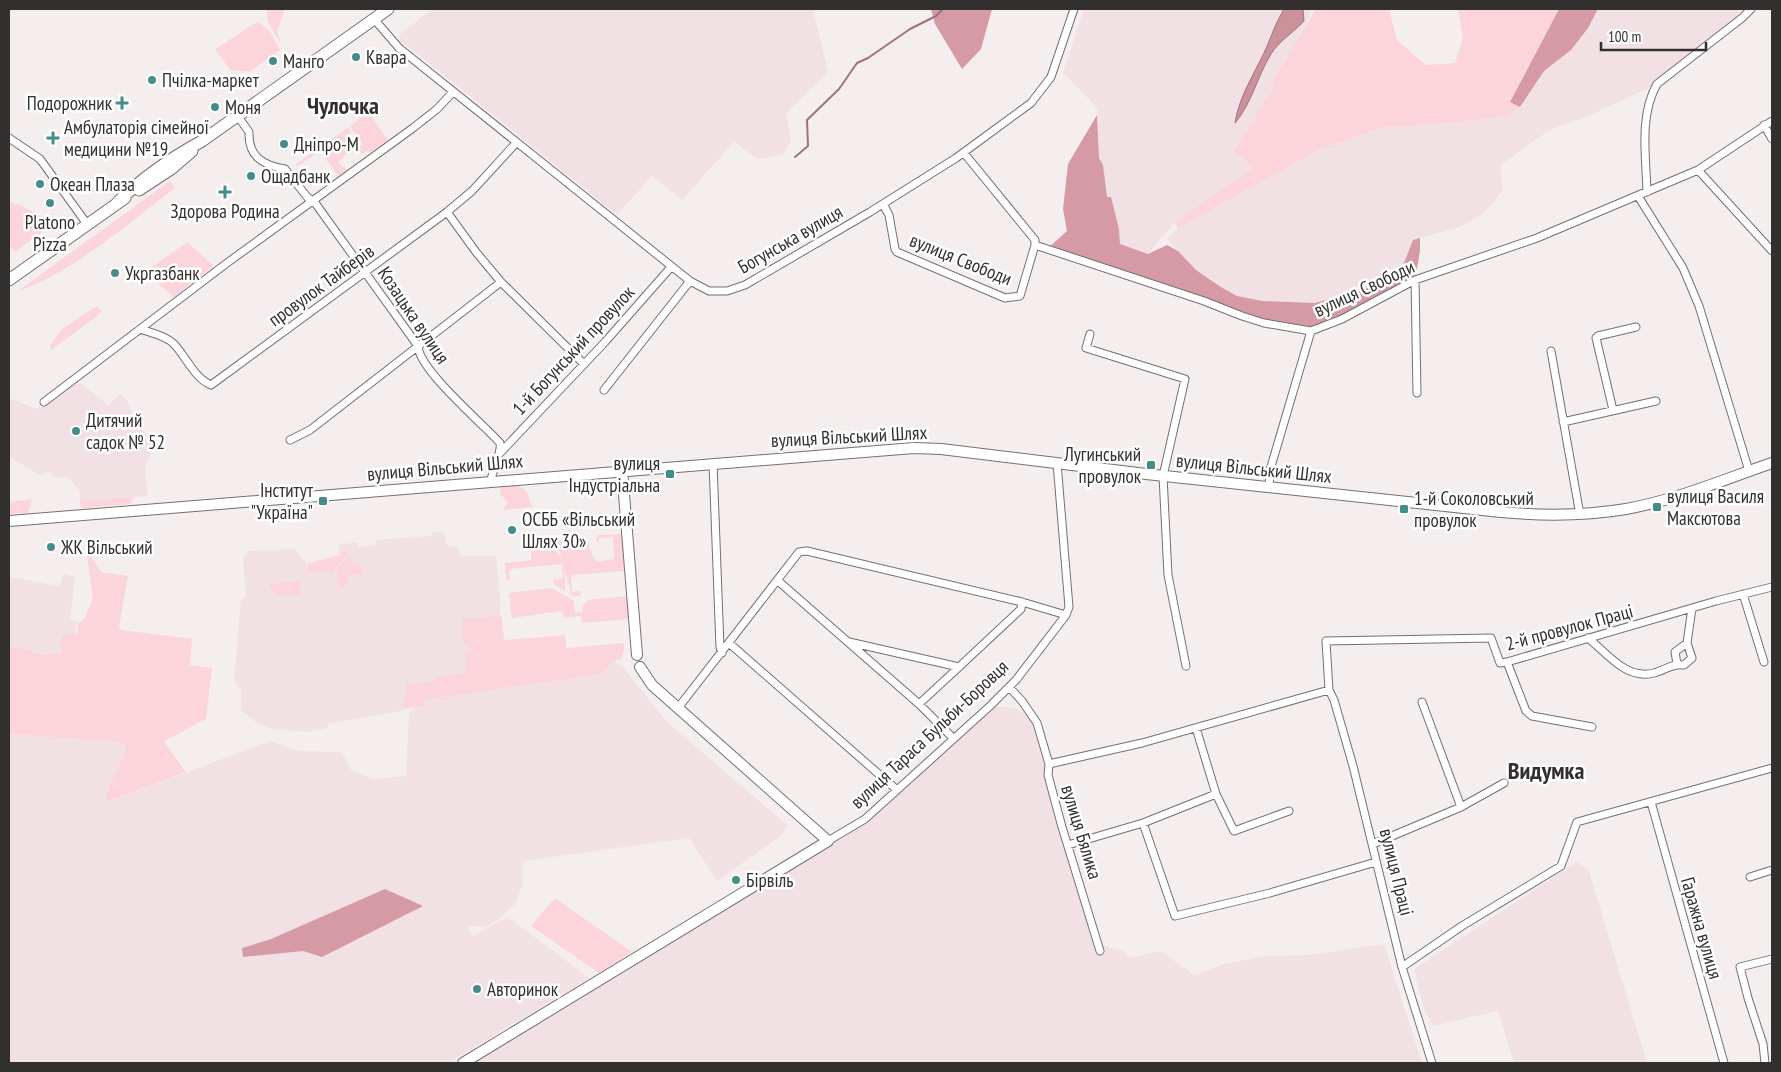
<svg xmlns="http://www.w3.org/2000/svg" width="1781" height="1072" font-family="'PT Sans Narrow',sans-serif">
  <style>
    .built { fill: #f2e1e4; fill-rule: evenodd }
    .green { fill: #fcd4db }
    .forest { fill: #d59aa5 }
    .water { fill: #cc929c; stroke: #9e747b }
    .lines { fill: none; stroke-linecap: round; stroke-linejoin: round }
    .stream { stroke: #9e747b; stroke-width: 2 }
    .street-casing { stroke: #766f70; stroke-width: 9 }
    .secondary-casing { stroke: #766f70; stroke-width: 12 }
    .primary-casing { stroke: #766f70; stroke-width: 13 }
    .street { stroke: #fff; stroke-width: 7 }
    .secondary { stroke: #fff; stroke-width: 10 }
    .primary { stroke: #fff; stroke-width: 11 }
    .poi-dot { fill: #448c8a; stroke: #fff; stroke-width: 2 }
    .labels { text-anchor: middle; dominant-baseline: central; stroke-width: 5; stroke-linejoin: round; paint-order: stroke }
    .poi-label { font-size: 19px; fill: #322f2f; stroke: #fff; text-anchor: start }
    .street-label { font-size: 19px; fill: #322f2f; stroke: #fff }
    .district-label { font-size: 24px; font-weight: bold; fill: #322f2f; stroke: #fff }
  </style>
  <rect width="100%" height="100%" fill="#f5eeef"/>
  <path class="built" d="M 433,9 L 454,9 L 456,11 L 459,9 L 813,9 L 828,72 L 786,113 L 791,140 L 784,154 L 762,159 L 756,158 L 734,142 L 682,200 L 652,176 L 617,215 L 400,40 L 400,34 Z
    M 1084,9 L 1312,9 L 1306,25 L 1272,82 L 1274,88 L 1233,151 L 1254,167 L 1175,222 L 1148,254 L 1120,244 L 1119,229 L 1111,198 L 1107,197 L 1103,165 L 1099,158 L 1097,108 L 1063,72 Z
    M 1598,9 L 1737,9 L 1742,18 L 1657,84 L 1584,118 L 1552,129 L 1529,144 L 1500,166 L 1503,189 L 1494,203 L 1480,216 L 1460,227 L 1413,240 L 1400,273 L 1367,288 L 1314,303 L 1263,301 L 1237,296 L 1196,270 L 1167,239 L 1178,228 L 1319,150 L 1380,128 L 1450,123 L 1507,116 L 1520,107 L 1544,71 L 1571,50 L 1588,28 Z
    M 78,381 L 108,405 L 121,393 L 128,402 L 134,418 L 153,444 L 153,449 L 145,466 L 148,496 L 80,501 L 80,491 L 69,478 L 55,477 L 48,472 L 40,475 L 9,457 L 9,398 L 37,409 Z
    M 434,532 L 442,532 L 445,534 L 446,544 L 451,547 L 459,547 L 460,556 L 496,556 L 501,605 L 499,613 L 502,618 L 508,688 L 614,660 L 623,667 L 668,723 L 787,825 L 782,835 L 717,881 L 689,838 L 523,861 L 523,884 L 515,904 L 497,921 L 485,927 L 467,925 L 472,936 L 508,917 L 589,978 L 448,1063 L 9,1063 L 9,734 L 122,742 L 126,749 L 106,794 L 108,802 L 270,741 L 299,751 L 342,752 L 351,770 L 373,779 L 406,776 L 409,713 L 421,701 L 400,711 L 327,724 L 328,728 L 306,732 L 271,729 L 256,722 L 241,710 L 241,691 L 234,680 L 241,599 L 246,598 L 243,557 L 249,551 L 294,549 L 307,564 L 340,555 L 339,545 L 357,542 L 358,547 L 376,545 L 376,540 L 430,536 ZM 384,890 L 422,906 L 322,956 L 303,951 L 243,957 L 242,948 L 271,939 Z
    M 63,574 L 75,577 L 70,620 L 77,621 L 72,658 L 9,647 L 9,577 L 60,586 Z
    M 990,706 L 1016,708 L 1037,723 L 1049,764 L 1048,775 L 1100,945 L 1124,951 L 1130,958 L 1161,951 L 1194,975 L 1224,964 L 1266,956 L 1309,955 L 1384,944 L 1422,1063 L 463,1063 L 865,819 Z
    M 1577,862 L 1589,871 L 1647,1063 L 1514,1063 L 1498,1011 L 1433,1026 L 1424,1010 L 1414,969 Z"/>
  <path class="green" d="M 267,9 L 285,9 L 277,32 L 281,44 L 267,20 Z
    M 1316,9 L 1389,9 L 1397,40 L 1426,65 L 1455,63 L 1463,37 L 1458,9 L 1559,9 L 1510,101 L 1520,107 L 1507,116 L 1450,123 L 1380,128 L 1319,150 L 1178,228 L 1175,222 L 1254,167 L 1233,151 L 1274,88 L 1272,82 Z
    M 257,22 L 268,29 L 280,50 L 249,72 L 230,70 L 215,49 Z
    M 368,112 L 388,140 L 371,152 L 367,151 L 362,154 L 357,148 L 362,144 L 350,126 Z
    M 349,127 L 353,147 L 338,163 L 347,170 L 338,176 L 320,151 L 297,166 L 296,164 Z
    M 170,181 L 175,188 C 132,221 69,275 18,291 Z
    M 9,202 L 20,205 L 54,223 L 15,252 L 9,245 Z
    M 187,242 L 214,266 L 174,297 L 154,280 L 159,276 L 152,267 Z
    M 96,306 L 102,311 L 97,316 L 51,350 L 50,345 L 61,330 Z
    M 518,485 L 527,492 L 532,507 L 503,510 L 508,502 L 500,494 L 501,487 Z
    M 134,497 L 130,504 L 81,508 L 80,501 Z
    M 32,499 L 28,513 L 9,514 L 9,502 Z
    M 622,534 L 624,571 L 571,575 L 572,592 L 580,591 L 581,596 L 572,596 L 557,542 L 579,537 L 583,542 L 589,543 L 590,551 L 597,562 L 614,559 L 613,537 L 599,538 L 599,543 L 597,543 L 596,538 L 599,535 Z
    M 547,548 L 556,551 C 566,562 565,577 565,591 L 555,585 L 553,580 L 563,578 L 562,564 L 509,569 L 510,581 L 506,580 L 505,563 L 531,560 L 531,549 Z
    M 347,550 L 348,553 L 330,575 L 329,571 L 309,572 L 308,563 L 341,555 L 341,552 Z
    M 87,556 L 91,556 L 101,572 L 128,576 L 119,627 L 122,630 L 192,639 L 190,665 L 212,668 L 206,719 L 164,741 L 186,772 L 107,802 L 106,794 L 126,749 L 122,742 L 9,734 L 9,646 L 44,654 L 62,654 L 60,643 L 63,635 L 77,634 L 78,623 L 84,620 L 93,599 Z
    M 350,556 L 350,561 L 362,566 L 362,574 L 347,575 L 348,582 L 344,587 L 339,588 L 337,568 Z
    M 300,581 L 300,595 L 280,596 L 270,589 L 269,584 Z
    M 552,588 L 574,601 L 575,613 L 583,612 L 582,606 L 588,600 L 627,596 L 629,619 L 582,623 L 581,616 L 564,618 L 562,611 L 512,618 L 509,593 Z
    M 501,616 L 504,640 L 565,635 L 566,648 L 625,643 L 622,659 L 614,660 L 600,674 L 423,700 L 424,706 L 403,709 L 407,683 L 413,684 L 436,680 L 436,676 L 467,674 L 465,652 L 469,652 L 469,645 L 464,645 L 462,619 Z
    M 555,898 L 632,952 L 599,973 L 531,926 Z"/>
  <path class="forest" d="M 931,9 L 992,9 L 981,49 L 962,69 L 935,24 Z
    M 1559,9 L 1598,9 L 1588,28 L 1571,50 L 1544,71 L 1520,107 L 1510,102 Z
    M 1097,115 L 1099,158 L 1103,165 L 1107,197 L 1111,197 L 1119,229 L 1120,244 L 1148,254 L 1167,245 L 1178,251 L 1196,270 L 1221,287 L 1237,296 L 1263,301 L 1315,303 L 1367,288 L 1400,273 L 1413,240 L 1420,238 L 1420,251 L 1415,280 L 1311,331 L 1264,323 L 1047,249 L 1067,231 L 1063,209 L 1068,164 Z
    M 385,889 L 423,906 L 322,957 L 303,951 L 243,957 L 242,948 L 271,939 Z"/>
  <path class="water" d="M 1284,9 L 1303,9 L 1304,21 C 1294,32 1278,42 1271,54 C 1257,77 1252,103 1235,123 C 1239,95 1257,70 1268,44 C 1273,31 1277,21 1284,9 Z"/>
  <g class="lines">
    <path class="stream" d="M 795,157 L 808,146 L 807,120 L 839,89 L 857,63 L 868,58 L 910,29 L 936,16 L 943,9"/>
    <defs>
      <path id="street" d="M 374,19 L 399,48 L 690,281 L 709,291 L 727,291 L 745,285 L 870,212 L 956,158 L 1031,103 L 1051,77 L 1074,9
        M 237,115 L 249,132 C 248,156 262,165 285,169 L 308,198 L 313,200 L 418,346 C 419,370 482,423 500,443 C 502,452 493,469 491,480
        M 1764,125 L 1772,139
        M 9,138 L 40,159 L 87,224
        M 964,153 L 1035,240 L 1035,245
        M 1698,170 L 1772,251
        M 1647,192 C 1646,156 1639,116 1657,84 L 1742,18 L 1751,9
        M 1638,196 L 1683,268 L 1699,306 L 1749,471
        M 883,204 L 889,215 L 895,249 L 897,252 L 1005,298 L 1020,296 L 1035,245
        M 447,212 L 476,252 L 501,282 L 584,364
        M 1035,245 L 1204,301 L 1242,316 L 1264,323 L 1311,331 L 1342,319 L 1415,280 L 1537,238 L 1698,170 L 1772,121
        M 1415,280 L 1417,393
        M 140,329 C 151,333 164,335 173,343 C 186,356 194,378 211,385 L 447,212 L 472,191 L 516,143
        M 1090,334 L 1086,348 L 1185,379 L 1163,476 L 1168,575 L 1186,666
        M 1551,351 L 1580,515
        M 604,390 L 690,281
        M 44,402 L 227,263 L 413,128 L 437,109 L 453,92
        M 1613,410 L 1596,338 L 1598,336 L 1636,327
        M 1563,422 L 1656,401
        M 290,440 L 310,430 L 501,282
        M 500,453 L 605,342 L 671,267
        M 713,463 L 720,647 L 722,653
        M 1269,487 L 1270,470 L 1311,331
        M 777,580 L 919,704 L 953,738
        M 1743,594 L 1764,662
        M 1588,638 C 1608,654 1626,680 1654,673 C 1665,670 1673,663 1684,665 L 1692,658 L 1687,643 L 1692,608
        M 849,642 L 959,667 L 1021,609 L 1022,602
        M 729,643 L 897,790
        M 1507,662 L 1526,711 L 1532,716 L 1592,727
        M 1677,664 L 1675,652 L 1687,643
        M 1009,687 L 1022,701 L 1037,723 L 1049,764 L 1048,775 L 1062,827 L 1100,951
        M 1329,690 L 1326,641 L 1491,638 L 1500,663 L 1507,662 L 1716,601 L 1772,587
        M 1422,702 L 1461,807
        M 919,704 L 959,667
        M 678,708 L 799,552 L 807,551 L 1022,602 L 1066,615
        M 1196,728 L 1216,794 L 1234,831 L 1289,811
        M 1049,764 L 1142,743 L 1329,690 L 1334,700 L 1353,766 L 1402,967 L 1432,1063
        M 1651,802 L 1724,1063
        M 1143,823 L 1175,916 L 1270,893 L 1376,862
        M 828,841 L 865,819 L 990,706 L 1016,680 L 1066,615 L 1069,607 L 1057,463
        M 1373,844 L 1461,807 L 1504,783
        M 1068,845 L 1143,823 L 1216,794
        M 1750,877 L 1772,870
        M 1402,967 L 1462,926 L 1561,866 L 1577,822 L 1772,768
        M 1765,1063 L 1763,1044 L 1748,998 L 1740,967 L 1772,959"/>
      <path id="secondary" d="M 622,470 L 637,655
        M 9,521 L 914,448 L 941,449 L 1146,474 L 1501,512 C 1543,516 1584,516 1626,509 C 1676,500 1725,479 1772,463
        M 463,1063 L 828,841 L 652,685 L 640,667"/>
      <path id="primary" d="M 139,190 L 171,169 L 192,151
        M 118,202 C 143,177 171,158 202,141 L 388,9
        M 9,280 L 125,198"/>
    </defs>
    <use href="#street" class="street-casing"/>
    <use href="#secondary" class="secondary-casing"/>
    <use href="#primary" class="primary-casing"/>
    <use href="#street" class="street"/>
    <use href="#secondary" class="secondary"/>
    <use href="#primary" class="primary"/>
  </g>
  <g class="poi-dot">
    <circle cx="356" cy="57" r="5"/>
    <circle cx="273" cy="61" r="5"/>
    <circle cx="152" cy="80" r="5"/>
    <path d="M119.5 95.5h5v5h5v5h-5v5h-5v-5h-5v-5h5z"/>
    <circle cx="215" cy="107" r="5"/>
    <path d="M50.5 130.5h5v5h5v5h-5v5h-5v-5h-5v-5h5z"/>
    <circle cx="284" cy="144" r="5"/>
    <circle cx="251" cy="176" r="5"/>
    <circle cx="40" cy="184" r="5"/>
    <path d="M222.5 184.5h5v5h5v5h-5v5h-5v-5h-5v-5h5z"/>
    <circle cx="50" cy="203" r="5"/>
    <circle cx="115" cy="273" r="5"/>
    <circle cx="76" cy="431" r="5"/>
    <rect x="1146" y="460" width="10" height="10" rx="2.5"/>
    <rect x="665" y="469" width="10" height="10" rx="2.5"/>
    <rect x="318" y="496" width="10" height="10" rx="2.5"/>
    <rect x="1652" y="502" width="10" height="10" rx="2.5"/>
    <rect x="1399" y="504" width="10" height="10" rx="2.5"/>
    <circle cx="512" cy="530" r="5"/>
    <circle cx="51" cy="547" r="5"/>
    <circle cx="736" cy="880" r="5"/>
    <circle cx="477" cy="989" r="5"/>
  </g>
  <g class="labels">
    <g class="poi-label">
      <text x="366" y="57">Квара</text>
      <text x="283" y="61">Манго</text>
      <text x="162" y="80">Пчілка-маркет</text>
      <text x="112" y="103" text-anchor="end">Подорожник</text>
      <text x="225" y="107">Моня</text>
      <text x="64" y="127">Амбулаторія сімейної<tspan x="64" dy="22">медицини №19</tspan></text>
      <text x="294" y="144">Дніпро-М</text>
      <text x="261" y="176">Ощадбанк</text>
      <text x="50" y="184">Океан Плаза</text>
      <text x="225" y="211" text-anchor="middle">Здорова Родина</text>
      <text x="50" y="222" text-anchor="middle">Platono<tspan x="50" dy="22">Pizza</tspan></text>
      <text x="125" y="273">Укргазбанк</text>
      <text x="86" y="420">Дитячий<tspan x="86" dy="22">садок № 52</tspan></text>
      <text x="1141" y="454" text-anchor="end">Лугинський<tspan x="1141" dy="22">провулок</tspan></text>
      <text x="660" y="463" text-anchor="end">вулиця<tspan x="660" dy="22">Індустріальна</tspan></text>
      <text x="313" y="490" text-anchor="end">Інститут<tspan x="313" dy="22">"Україна"</tspan></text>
      <text x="1667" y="496">вулиця Василя<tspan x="1667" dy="22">Максютова</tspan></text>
      <text x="1414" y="498">1-й Соколовський<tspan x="1414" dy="22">провулок</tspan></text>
      <text x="522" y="519">ОСББ «Вільський<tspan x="522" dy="22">Шлях 30»</tspan></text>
      <text x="61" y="547">ЖК Вільський</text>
      <text x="746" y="880">Бірвіль</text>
      <text x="487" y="989">Авторинок</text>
    </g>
    <g class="street-label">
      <text transform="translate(790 239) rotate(-30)">Богунська вулиця</text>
      <text transform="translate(961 259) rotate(22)">вулиця Свободи</text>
      <text transform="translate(321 285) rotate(-36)">провулок Тайберів</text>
      <text transform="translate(1364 288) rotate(-25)">вулиця Свободи</text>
      <text transform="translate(414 315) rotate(56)">Козацька вулиця</text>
      <text transform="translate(573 350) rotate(-47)">1-й Богунський провулок</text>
      <text transform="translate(849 436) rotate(-3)">вулиця Вільський Шлях</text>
      <text transform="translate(445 467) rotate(-5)">вулиця Вільський Шлях</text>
      <text transform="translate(1254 468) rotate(6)">вулиця Вільський Шлях</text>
      <text transform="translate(1569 627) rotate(-15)">2-й провулок Праці</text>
      <text transform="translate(929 734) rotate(-43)">вулиця Тараса Бульби-Боровця</text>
      <text transform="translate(1082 832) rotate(73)">вулиця Бялика</text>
      <text transform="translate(1397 872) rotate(76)">вулиця Праці</text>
      <text transform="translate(1702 928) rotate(74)">Гаражна вулиця</text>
    </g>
    <g class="district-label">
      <text x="343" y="105">Чулочка</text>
      <text x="1546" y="770">Видумка</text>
    </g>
  </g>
  <rect width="1781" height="1072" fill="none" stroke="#322f2f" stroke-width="20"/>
  <path d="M1601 42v8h105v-8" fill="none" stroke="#322f2f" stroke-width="2.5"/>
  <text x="1608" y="42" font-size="15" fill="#322f2f" stroke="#ffffff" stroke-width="4" paint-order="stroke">100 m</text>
</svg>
